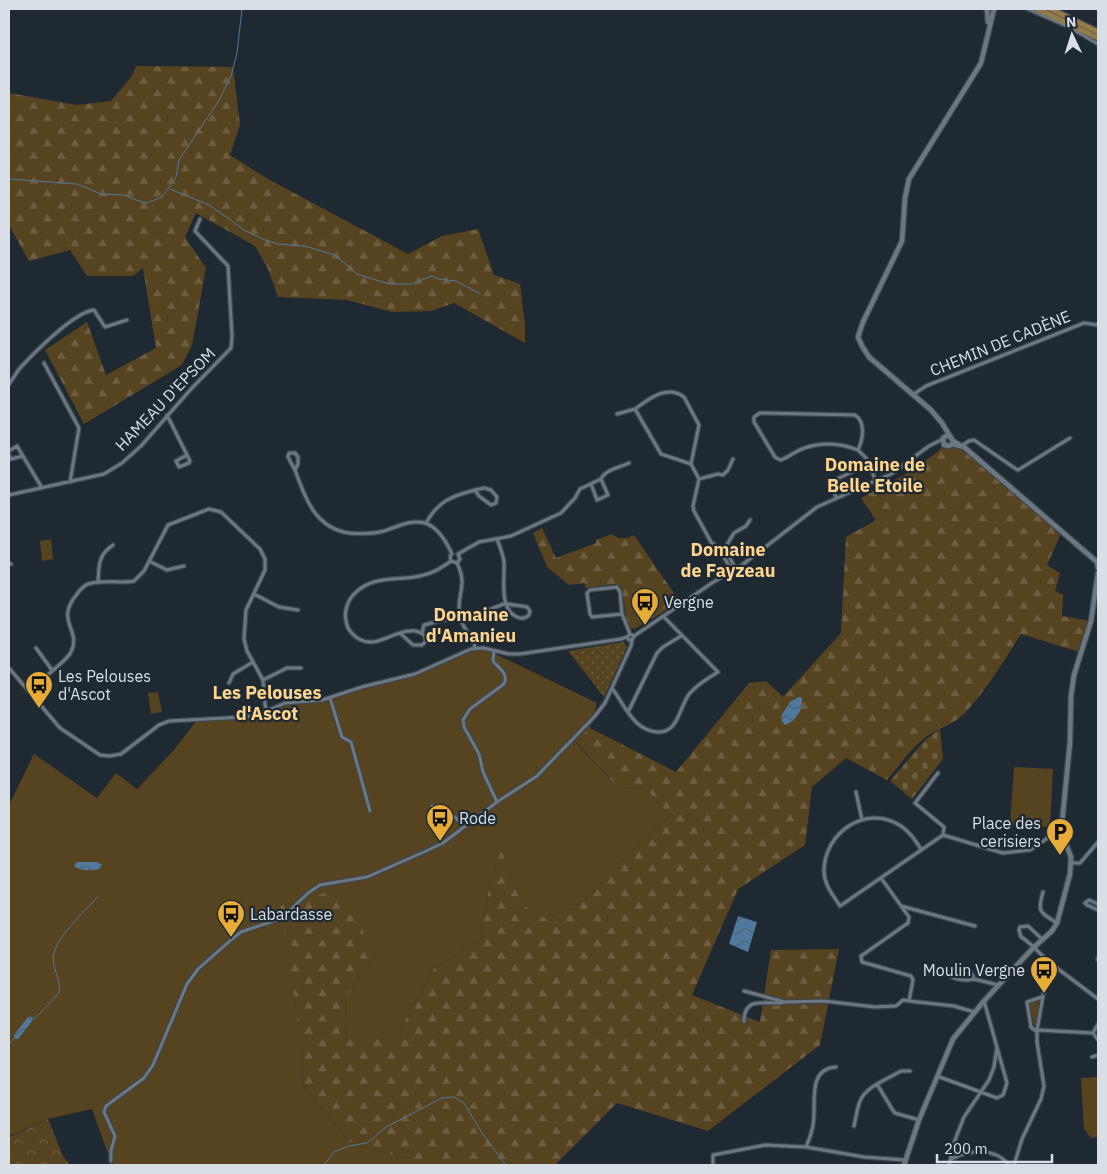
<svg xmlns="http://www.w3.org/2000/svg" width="1107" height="1174" font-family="'IBM Plex Sans',sans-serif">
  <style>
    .grass { fill: #564320 }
    .forest { fill: url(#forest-firs) }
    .cemetery { fill: url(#cemetery-stones) }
    .park { fill: url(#park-crowns) }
    .garden { fill: url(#garden-dots) }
    .water { fill: url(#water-waves) }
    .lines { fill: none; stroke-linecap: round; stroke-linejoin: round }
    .stream { stroke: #50799d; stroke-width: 1 }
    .minor-casing { stroke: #3e474f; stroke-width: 5.5 }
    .tertiary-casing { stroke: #3e474f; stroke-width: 7 }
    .primary-casing { stroke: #3e474f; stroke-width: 8 }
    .minor { stroke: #6b7781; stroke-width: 3 }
    .tertiary { stroke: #6b7781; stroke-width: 4.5 }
    .primary { stroke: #937c4a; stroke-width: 5 }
    .labels { text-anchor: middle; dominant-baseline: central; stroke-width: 4.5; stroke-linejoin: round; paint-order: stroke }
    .street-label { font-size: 16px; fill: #d9dfe6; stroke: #1f2932 }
    .poi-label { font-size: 16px; fill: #d9dfe6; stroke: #1f2932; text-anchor: start }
    .neighbourhood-label { font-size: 18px; font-weight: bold; fill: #fed48e; stroke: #1f2932 }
  </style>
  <defs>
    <pattern id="forest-firs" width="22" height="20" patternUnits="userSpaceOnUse" patternTransform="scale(1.25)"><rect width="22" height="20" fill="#564320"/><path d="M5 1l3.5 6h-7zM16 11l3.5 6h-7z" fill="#6e5e40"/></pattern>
    <pattern id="cemetery-stones" width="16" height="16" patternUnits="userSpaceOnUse" patternTransform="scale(1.25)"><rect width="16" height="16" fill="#564320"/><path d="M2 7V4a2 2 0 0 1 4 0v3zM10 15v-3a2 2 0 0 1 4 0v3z" fill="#6e5e40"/></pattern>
    <pattern id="park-crowns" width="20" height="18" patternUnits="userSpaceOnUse" patternTransform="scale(1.25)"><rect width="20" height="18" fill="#564320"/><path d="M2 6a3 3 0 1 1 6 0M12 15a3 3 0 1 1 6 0" fill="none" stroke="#6e5e40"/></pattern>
    <pattern id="garden-dots" width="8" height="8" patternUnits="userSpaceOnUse" patternTransform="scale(1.25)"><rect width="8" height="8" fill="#564320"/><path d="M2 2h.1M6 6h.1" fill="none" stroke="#6e5e40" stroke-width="1.8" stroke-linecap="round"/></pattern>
    <pattern id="water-waves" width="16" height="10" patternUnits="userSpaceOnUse" patternTransform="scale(1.25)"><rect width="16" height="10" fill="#50799d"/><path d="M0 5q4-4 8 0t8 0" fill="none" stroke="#4a637a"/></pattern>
  </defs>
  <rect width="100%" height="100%" fill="#1f2932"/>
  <path class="grass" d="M 51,539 L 53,559 L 42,561 L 40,541 Z
    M 483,648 L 597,703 L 590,728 L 575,742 L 620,789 L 637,787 L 648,791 L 670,817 L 617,864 L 620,870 L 573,909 L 535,919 L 518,894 L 501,850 L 488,892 L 481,940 L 434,968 L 395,1038 L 347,1038 L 345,998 L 375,955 L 293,990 L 301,1045 L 303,1086 L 349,1142 L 406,1159 L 406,1165 L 112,1165 L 92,1109 L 48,1119 L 9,1136 L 9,805 L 34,754 L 97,798 L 116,773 L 137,789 L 173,751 L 197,720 L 255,715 L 279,705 L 311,701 L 415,674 L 471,649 Z
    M 158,692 L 162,712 L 151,714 L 148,693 Z
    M 1014,767 L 1053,769 L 1050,827 L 1010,825 Z
    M 1039,1001 L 1036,1024 L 1034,1025 L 1028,1003 Z
    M 1098,1077 L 1098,1137 L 1091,1138 L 1084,1129 L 1081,1078 Z"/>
  <path class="forest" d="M 136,66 L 233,67 L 240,125 L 230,155 L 268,179 L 408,254 L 442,236 L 478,229 L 494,275 L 520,284 L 525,325 L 525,343 L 454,303 L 431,311 L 392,312 L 347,300 L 278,297 L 268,269 L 255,246 L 196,213 L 185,237 L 206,268 L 192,345 L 182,365 L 84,424 L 45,350 L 87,322 L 106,375 L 156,348 L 143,268 L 133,276 L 87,276 L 70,250 L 29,261 L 9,225 L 9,93 L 77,105 L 111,101 L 132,76 Z
    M 943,442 L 944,445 L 959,445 L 1062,531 L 1047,565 L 1060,573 L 1055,591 L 1063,595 L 1062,616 L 1091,621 L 1079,652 L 1021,634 C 1004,661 987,689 965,713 C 954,724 939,728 926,737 C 911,748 899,766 887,780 L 846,758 L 812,787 L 805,845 L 738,889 L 692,995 L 760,1022 L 771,950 L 839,949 L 820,1045 L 708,1131 L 617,1103 L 557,1163 L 559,1165 L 406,1165 L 406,1159 L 349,1142 L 303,1086 L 301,1045 L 280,906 L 342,888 L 375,955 L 345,998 L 347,1038 L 395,1038 L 434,968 L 481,940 L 488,892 L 501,849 L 518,894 L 535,919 L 573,909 L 619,870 L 617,864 L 670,817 L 648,791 L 637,787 L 620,789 L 575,741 L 590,728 L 676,772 L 749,683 L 766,681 L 783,697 L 841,633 L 846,537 L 876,520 L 861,498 L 913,470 L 940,450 Z
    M 542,528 L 556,558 L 596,543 L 596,540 L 612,534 C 619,540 626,539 634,535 L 680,602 L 636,628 L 630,629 L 626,618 L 622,589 L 619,585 L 614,584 L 585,588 L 585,583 L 569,585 L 547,567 L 533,533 Z"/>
  <path class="cemetery" d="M 940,729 L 943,759 L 912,799 L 890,781 L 925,740 Z"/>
  <path class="park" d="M 48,1119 L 63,1156 L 70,1165 L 9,1165 L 9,1137 Z"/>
  <path class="garden" d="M 624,642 L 627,647 L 604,697 L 568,651 Z"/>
  <path class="water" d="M 799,697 L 802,698 C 803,710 796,721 785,725 L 782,721 L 781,716 L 790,702 Z
    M 77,862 L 97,862 L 102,865 L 99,869 C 91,871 80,871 74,866 Z
    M 738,916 L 757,922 L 748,952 L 729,944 Z
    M 28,1017 L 32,1017 L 33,1020 L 18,1039 L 15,1039 L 14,1035 Z"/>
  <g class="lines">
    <path class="stream" d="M 9,179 L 77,184 L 101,194 L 124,195 L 139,201 L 147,203 L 162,197 L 176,177 L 179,160 L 218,102 L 231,76 L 237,53 L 242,9
      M 170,189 L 209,205 L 246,231 L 265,240 L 278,244 L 304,246 L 335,255 L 357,274 L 389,284 L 412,284 L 432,276 L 439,279 L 456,281 L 479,293
      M 32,1018 L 35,1018 C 39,1014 58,995 59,992 C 62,980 50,966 54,953 C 59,934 84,913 97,897
      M 9,1044 L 15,1037
      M 324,1165 L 334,1152 L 349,1146 L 367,1143 L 386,1127 L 442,1098 L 454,1097 L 464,1103 L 482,1133 L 505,1164"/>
    <defs>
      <path id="minor" d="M 1028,9 L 1069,27 L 1098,44
        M 44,363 L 79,428 L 70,482
        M 9,384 C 13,379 16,373 20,368 C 34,353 74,312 94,310 L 105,327 L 127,320
        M 914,394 L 926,386 L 1084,323 L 1098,325
        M 617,414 L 635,409
        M 167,415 L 190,461 L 189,463 L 179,467 L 176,461 L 187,455
        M 961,446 L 969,441 L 974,440 L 1016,469 L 1018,470 L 1070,438
        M 858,450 C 840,443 820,442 802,449 C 794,452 788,458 780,460 L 775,457 L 754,422 L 754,417 L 760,413 L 855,415 C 866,422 863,439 858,450 L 866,458 L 876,481
        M 9,451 L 17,446 L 42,488
        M 9,455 L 11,459 L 23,456
        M 691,464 L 661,454 L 635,409 C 649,399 667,384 684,397 L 699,425 L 691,464 L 699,479 L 693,506 L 694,511 L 711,542 L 728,555 L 736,569
        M 295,470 L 288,457 L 289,453 L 295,453 L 298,457 L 298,464 L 295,470 C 305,498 315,528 349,533 C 361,534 373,534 384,531 C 397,527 411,519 425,523 C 438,527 447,543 452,554
        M 699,479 L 718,474 L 723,475 L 728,470 L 733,459
        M 591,484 L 597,500 L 608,495 L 601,479
        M 9,495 L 104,474 L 122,463 L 141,446 L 191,389 L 231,348 L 232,336 L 228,266 L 195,231 L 200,219
        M 836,497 L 832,488 L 833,481 L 868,464
        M 426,523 C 438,501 452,496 475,490 L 479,496 L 491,505 L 496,503 L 497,497 L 491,490 L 484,488 L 475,490
        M 497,539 C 500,547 503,554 504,562 C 505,577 499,607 515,616 C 520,619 525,619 529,615 L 530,611 L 527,607 L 508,604
        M 723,551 L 734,533 L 746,526 L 750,520
        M 723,551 L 724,557 L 732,571
        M 452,554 L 450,556 L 451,561 L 457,563
        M 458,554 L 479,542 L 511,536 L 561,513 L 575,498 L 580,489 L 601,479 C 605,470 620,467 629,463
        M 149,561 L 167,570 L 184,566
        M 9,563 L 11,564
        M 457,563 C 469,588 455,595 460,617 C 462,629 474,636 475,648
        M 457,563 L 460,559 L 458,554
        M 98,582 C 99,565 98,555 113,545
        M 254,594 L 279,607 L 298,610
        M 622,614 L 592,617 L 590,614 L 587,593 L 590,590 L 617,587 L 620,592 L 622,614 L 630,634
        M 400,633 L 413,645 L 422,645 L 426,641 L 424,635 C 420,632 415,630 410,631 C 393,631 376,649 359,639 C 354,636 351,633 348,628 C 346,622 344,616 346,610 C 347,604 351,597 355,593 C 373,575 398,581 420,576 C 432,574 441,568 451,561
        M 422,633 L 424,625 L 439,621 L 479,614 L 506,603
        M 627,637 L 629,640 L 632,640 L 634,636 L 712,583 L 742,565 L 817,507 L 891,474 L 929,446 L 943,439
        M 36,648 L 52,670
        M 494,651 L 493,661 C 498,668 509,673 504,684 L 470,709 L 463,720 L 464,727 L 479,754 L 483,772 L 497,802
        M 9,668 L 60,728 L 100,755 L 110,756 L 121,754 L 159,725 L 169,721 L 246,717 L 260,714 L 285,703 L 322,700 L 362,687 L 415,674 L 471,649 L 483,648 L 509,654 L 520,654 L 621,639 L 627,637 L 630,634 L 634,636
        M 263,680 L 287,668 L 301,668
        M 229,683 L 233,674 L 253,662
        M 612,688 C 620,699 627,714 637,723 C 642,728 651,732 658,732 C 679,733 679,706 690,693 C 698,684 708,678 718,672 L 663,616
        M 28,691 C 38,682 66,662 71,652 C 82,629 54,622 77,594 C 80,590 83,586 88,584 C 103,579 119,584 134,581 L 144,571 L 168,525 L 209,509 L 221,512 L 260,549 L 265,559 L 265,570 L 246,610 L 244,639 L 247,651 L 263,680 L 265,705 L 267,710
        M 330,698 L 342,737 L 351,742 L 370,811
        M 628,712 L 657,653 L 663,647 L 681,636
        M 938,773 L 915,803 L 944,827 L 943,835 L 1003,853 L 1030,850 L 1055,833
        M 856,792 L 862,820
        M 432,806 C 444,818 451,807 463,827
        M 921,849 C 915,840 910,832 901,826 C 866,803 824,833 824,871 C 824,885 833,895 840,906 L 943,835
        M 1071,863 L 1080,863 L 1098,842
        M 881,878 L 909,917 L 908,923 L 861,956 L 862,962 L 911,976 L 913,980 L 909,1001
        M 1043,892 C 1037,913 1040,912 1057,923
        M 1098,904 L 1089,900 L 1085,903 L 1087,905 L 1098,910
        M 901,906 L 975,926
        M 1098,958 L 1098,960
        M 1049,962 L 1098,999
        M 974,979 C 967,981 955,980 948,975 L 949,970 L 972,974 L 974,979 L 998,985
        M 744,991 L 785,1002 L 824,1001 L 875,1007 L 896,1006 L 903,1000 L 909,1001 L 954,1006 L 974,1012
        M 744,1021 C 744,996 765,1004 782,1003
        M 1037,1030 L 1093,1033 L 1098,1024
        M 1037,1032 L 1031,1027 L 1027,1002 L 1042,997
        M 1093,1033 L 1098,1040
        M 1092,1057 L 1098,1055
        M 937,1076 L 997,1098 L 1003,1095 L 1007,1083 L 984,1001
        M 877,1084 L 901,1071 L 910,1071
        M 854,1126 C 859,1104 857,1096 877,1084 L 892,1109 L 895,1113 L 919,1120
        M 806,1147 C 809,1140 812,1132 813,1125 C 817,1105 806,1069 836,1067
        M 951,1159 C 969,1150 995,1147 1009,1165
        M 111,1161 L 111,1151 L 115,1136 L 104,1112 L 106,1106 L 144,1078 L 153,1065 L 187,984 L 198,969 L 232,939 L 241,932 L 282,918 L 308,893 L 320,885 L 367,877 L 424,852 L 443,843 L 497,802 L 537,776 L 595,716 L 605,703 L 631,646 L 632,640
        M 713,1165 L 713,1155 L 765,1145 L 806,1147 L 864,1157 L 905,1160
        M 949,1165 L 955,1140 L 964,1117 L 989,1080 L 994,1067 L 997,1047
        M 1014,1165 L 1022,1139 L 1041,1099 L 1044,1086 L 1037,1042 L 1037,1030 L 1049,962 C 1041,955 1028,940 1021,937 L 1019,930 L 1020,927 L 1028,926 L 1043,940"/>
      <path id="tertiary" d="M 987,9 L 988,22
        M 950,436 L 946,436 L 943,438 L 944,445 L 949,446 L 952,444 L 964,447 L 1097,562 L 1098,568
        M 961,446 L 953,441 L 942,423 L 931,410 L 869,357 L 862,346 L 858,337 L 863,322 L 902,241 L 905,198 L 909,179 L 981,63 L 994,9
        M 1062,823 L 1070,742 L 1071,696 L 1074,675 L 1091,621 L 1098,573
        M1054 830a7 7 0 1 1 14 0a7 7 0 1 1-14 0Z
        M 904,1165 L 919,1120 L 953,1039 L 984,1001 L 1033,948 L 1052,931 L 1057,923 L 1070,874 L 1071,857 L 1063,836"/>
      <path id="primary" d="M 1038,9 L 1098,38
        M 1051,9 L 1098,32"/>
    </defs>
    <use href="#minor" class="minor-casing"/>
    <use href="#tertiary" class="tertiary-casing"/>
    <use href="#primary" class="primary-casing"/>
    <use href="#minor" class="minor"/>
    <use href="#tertiary" class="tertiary"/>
    <use href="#primary" class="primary"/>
  </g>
  <defs>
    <symbol id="bus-pin" viewBox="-11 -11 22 30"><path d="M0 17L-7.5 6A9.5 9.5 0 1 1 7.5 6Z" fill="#e7ac37" stroke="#1f2932"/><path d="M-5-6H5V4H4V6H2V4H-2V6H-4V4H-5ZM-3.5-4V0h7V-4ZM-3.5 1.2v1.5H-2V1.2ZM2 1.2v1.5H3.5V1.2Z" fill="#111"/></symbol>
    <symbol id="parking-pin" viewBox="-11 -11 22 30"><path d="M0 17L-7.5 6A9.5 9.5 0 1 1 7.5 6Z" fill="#e7ac37" stroke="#1f2932"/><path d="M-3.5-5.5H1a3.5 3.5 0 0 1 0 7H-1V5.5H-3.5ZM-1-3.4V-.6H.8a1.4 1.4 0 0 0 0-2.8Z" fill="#111"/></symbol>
  </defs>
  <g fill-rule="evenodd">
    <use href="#bus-pin" x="629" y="586" width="32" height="43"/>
    <use href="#bus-pin" x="23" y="669" width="32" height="43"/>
    <use href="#bus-pin" x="424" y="802" width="32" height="43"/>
    <use href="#parking-pin" x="1044" y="816" width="32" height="43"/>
    <use href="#bus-pin" x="215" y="898" width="32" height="43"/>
    <use href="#bus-pin" x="1028" y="954" width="32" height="43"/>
  </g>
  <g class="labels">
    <g class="street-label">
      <text transform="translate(1000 343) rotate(-22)">CHEMIN DE CADÈNE</text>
      <text transform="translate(165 399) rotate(-46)">HAMEAU D'EPSOM</text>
    </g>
    <g class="poi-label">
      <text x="664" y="602">Vergne</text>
      <text x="58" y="676">Les Pelouses<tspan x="58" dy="18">d'Ascot</tspan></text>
      <text x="459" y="818">Rode</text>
      <text x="1041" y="823" text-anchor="end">Place des<tspan x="1041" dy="18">cerisiers</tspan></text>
      <text x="250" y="914">Labardasse</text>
      <text x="1025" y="970" text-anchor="end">Moulin Vergne</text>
    </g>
    <g class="neighbourhood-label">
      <text x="875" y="464">Domaine de<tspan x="875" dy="21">Belle Etoile</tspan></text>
      <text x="728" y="549">Domaine<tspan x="728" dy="21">de Fayzeau</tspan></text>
      <text x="471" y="614">Domaine<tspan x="471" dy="21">d'Amanieu</tspan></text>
      <text x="267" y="692">Les Pelouses<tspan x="267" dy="21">d'Ascot</tspan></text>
    </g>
  </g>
  <rect width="1107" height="1174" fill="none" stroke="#d9dfe6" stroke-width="20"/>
  <g transform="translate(1072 35) rotate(356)" stroke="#1f2932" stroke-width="4" paint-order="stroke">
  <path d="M0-4L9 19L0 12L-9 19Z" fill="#d9dfe6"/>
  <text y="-8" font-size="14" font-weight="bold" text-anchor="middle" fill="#d9dfe6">N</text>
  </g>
  <path d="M937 1154v8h115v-8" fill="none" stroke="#d9dfe6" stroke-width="2.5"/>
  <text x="944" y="1154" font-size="15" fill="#d9dfe6" stroke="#1f2932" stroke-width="4" paint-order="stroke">200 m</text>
</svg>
